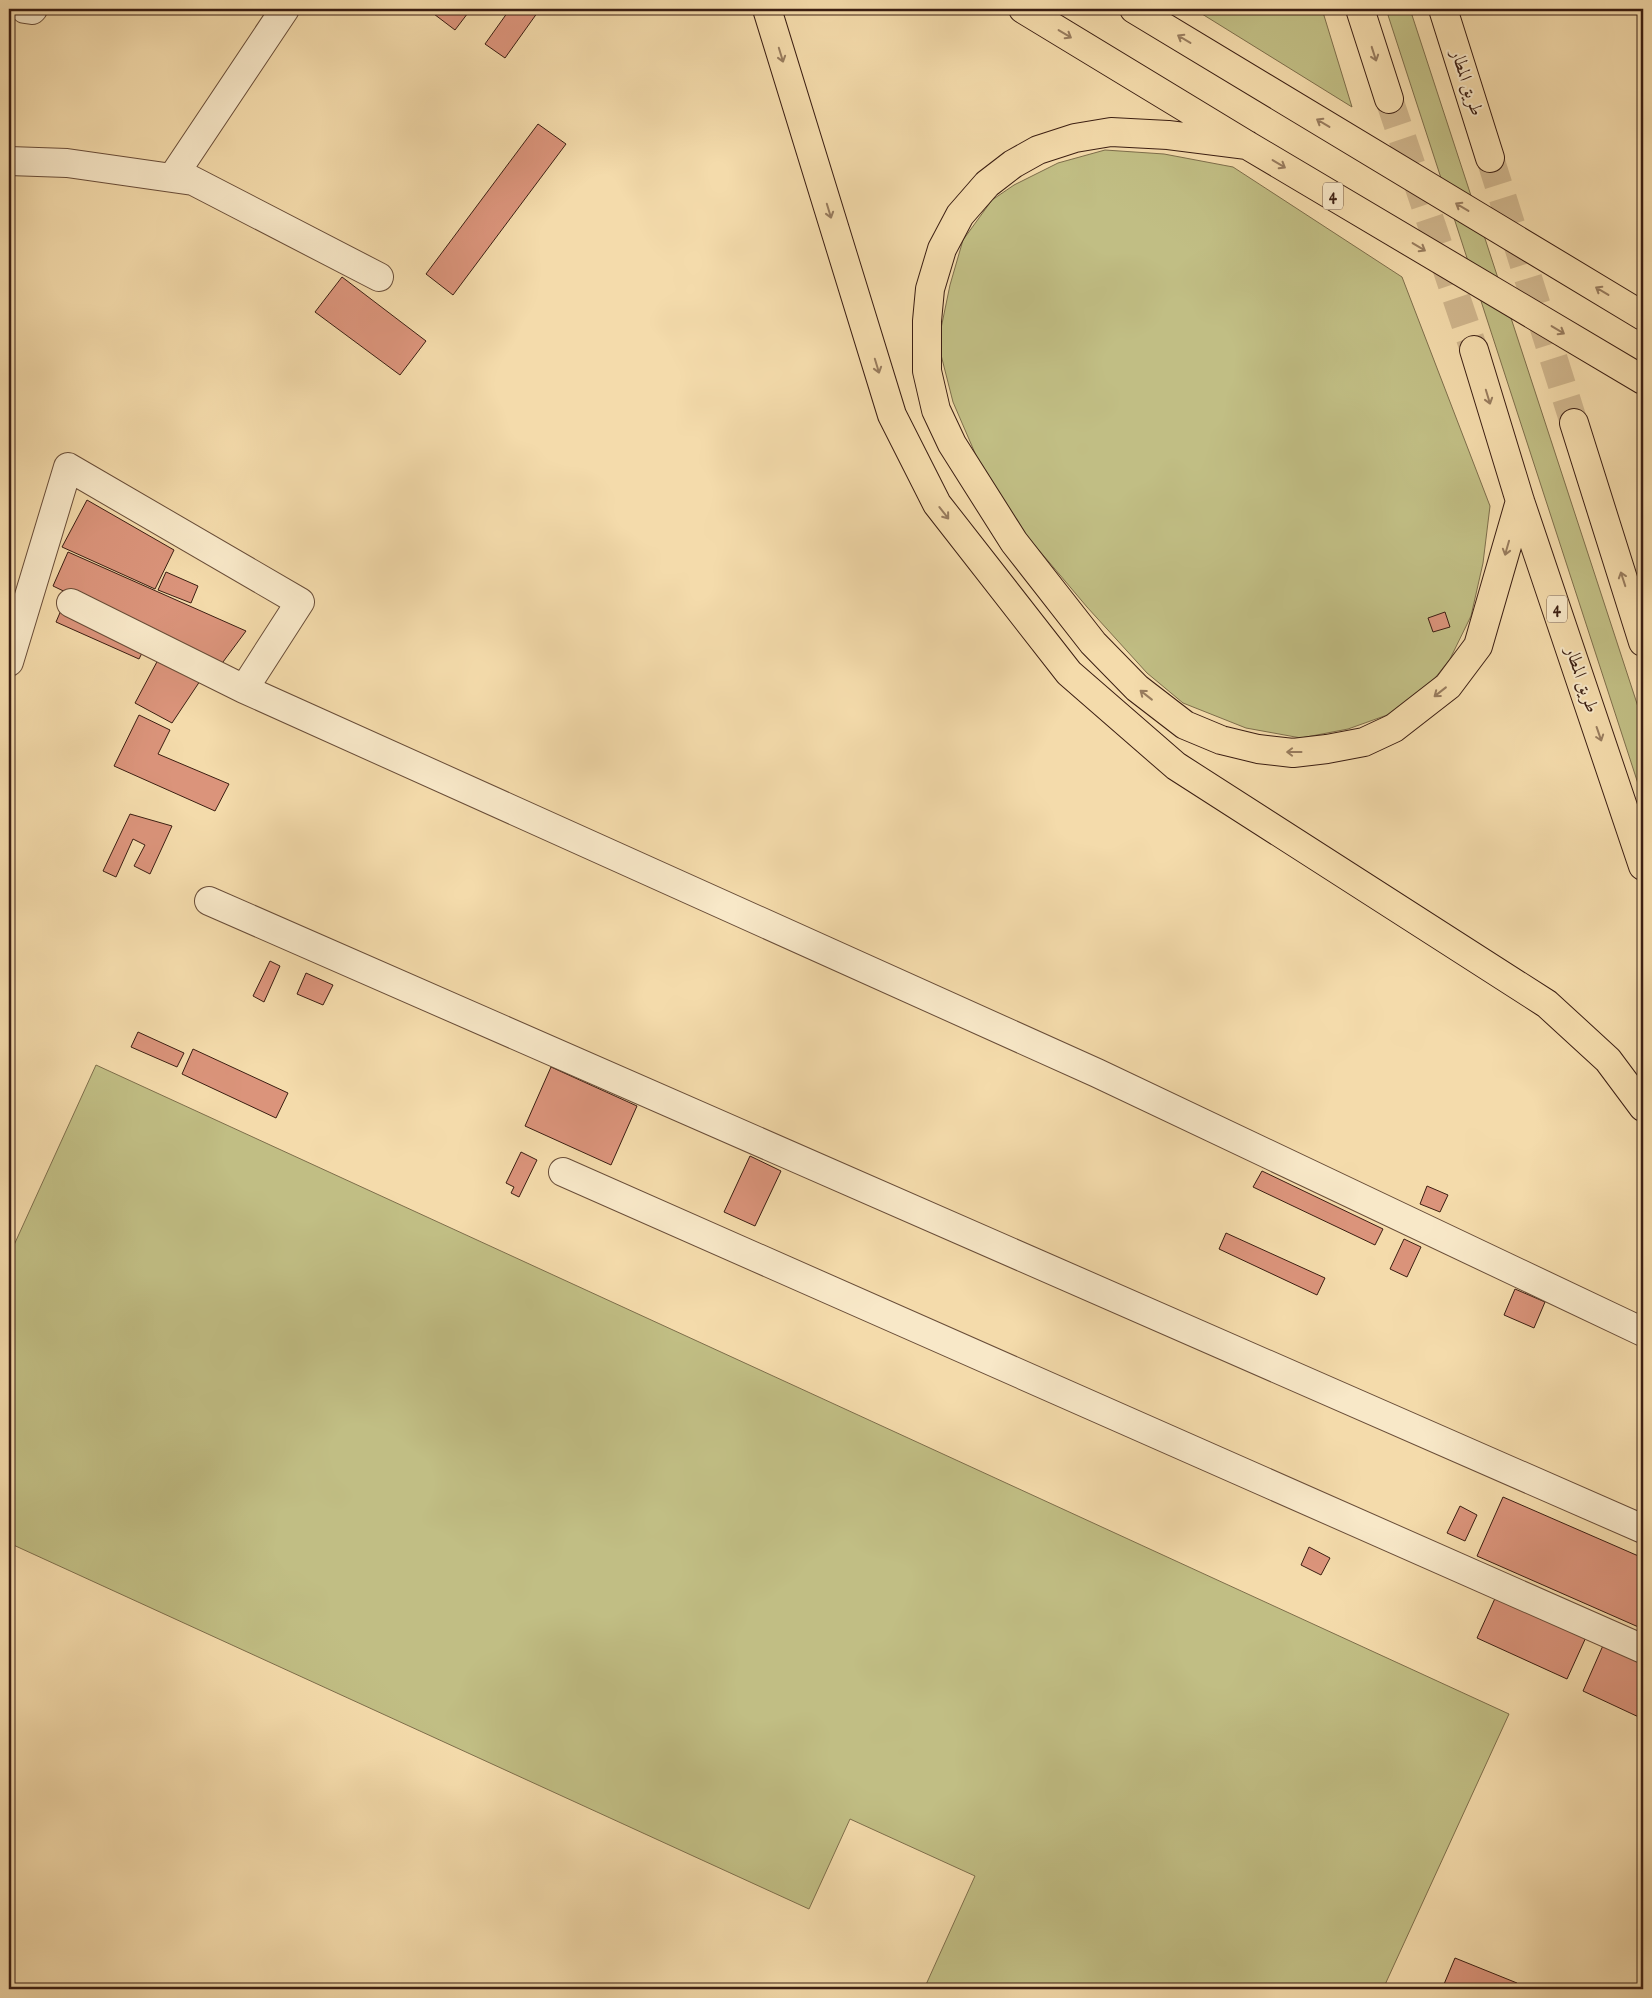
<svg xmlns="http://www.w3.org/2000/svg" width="1652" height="1998" font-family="'IM FELL English',Amiri,serif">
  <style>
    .green { fill: #c1be84; stroke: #7e6e4b }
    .building { fill: #db947b; stroke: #3b1e12 }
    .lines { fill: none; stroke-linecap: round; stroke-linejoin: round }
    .highway-tunnel { stroke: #cfb58c; stroke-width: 28; stroke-dasharray: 28 14; stroke-linecap: butt }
    .minor-casing { stroke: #694d38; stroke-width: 30 }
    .highway-casing { stroke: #3b1e12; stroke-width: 30 }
    .minor { stroke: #f8e8c8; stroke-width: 28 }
    .highway { stroke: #f4dbab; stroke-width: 28 }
    .oneway { stroke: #987c5e }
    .labels { text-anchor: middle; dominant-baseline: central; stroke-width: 4; stroke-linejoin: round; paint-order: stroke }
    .shield { fill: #f8e8c8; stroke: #745b49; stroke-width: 1 }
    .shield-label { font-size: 16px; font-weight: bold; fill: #3b1e12 }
    .street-label { font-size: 18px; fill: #3b1e12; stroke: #f8e8c8 }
  </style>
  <rect width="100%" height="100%" fill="#f4dbab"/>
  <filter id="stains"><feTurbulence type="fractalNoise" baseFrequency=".004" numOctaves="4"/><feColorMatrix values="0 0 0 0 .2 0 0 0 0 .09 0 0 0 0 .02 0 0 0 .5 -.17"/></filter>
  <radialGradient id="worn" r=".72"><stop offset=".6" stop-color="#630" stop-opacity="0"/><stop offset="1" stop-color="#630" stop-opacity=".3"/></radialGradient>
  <path class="green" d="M 1194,9 L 1322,9 L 1352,107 Z
    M 1386,9 L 1410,9 L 1643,722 L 1643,799 Z
    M 1105,150 L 1164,154 L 1233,167 L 1402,277 L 1490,506 L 1483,563 L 1471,616 L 1450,659 L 1424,692 L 1390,714 L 1348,729 L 1301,738 L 1246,728 L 1183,703 L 1147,673 L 1087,607 L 1027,536 L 984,474 L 953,402 L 938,343 L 950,285 L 963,240 L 992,200 L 1014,185 L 1058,163 Z
    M 96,1065 L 1509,1714 L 1383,1989 L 924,1989 L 975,1876 L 850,1819 L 809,1909 L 9,1543 L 9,1256 Z"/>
  <path class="building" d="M 431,9 L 471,9 L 455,30 L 430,11 Z
    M 510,9 L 540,9 L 505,58 L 485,44 Z
    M 538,124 L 566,144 L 453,295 L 426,274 Z
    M 342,277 L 426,341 L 400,375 L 315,312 Z
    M 87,500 L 174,550 L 155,589 L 62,547 Z
    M 68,552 L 246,631 L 220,666 L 53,586 Z
    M 166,572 L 198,586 L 191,603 L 158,590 Z
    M 62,608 L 146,645 L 139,659 L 56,622 Z
    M 1445,612 L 1450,627 L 1433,632 L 1428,618 Z
    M 159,658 L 200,681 L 172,723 L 135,703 Z
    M 139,715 L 170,730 L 158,754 L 229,784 L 215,811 L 114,766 Z
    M 130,814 L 172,826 L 150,874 L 134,866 L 145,845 L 133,839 L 116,877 L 103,871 Z
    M 270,961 L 280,966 L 264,1002 L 253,996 Z
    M 306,973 L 333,985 L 323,1005 L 297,994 Z
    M 138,1032 L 184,1053 L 177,1067 L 131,1047 Z
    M 193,1049 L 288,1093 L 276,1118 L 182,1074 Z
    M 551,1067 L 637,1106 L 611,1165 L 525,1126 Z
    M 521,1152 L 537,1160 L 519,1197 L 511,1193 L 514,1187 L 506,1183 Z
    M 750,1156 L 781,1171 L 755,1226 L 724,1212 Z
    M 1262,1171 L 1383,1229 L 1375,1245 L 1253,1187 Z
    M 1427,1186 L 1448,1195 L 1440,1212 L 1420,1204 Z
    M 1226,1233 L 1325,1278 L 1317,1295 L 1219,1249 Z
    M 1404,1239 L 1421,1247 L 1407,1277 L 1390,1269 Z
    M 1515,1289 L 1545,1302 L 1534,1328 L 1504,1315 Z
    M 1503,1497 L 1643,1558 L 1643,1629 L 1477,1556 Z
    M 1460,1506 L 1477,1515 L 1465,1541 L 1447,1533 Z
    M 1309,1547 L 1330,1558 L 1321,1575 L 1301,1565 Z
    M 1497,1594 L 1587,1635 L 1567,1679 L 1477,1638 Z
    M 1605,1641 L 1643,1659 L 1643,1719 L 1583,1691 Z
    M 1455,1958 L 1517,1983 L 1514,1989 L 1442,1989 Z"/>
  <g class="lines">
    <path class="highway-tunnel" d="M 1389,99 L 1474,350
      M 1490,158 L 1574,423"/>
    <defs>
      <path id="minor" d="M 25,9 L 32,10 L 33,9
        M 285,9 L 176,172 L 379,277
        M 9,161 L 67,163 L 193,181
        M 9,662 L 68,467 L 300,602 L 244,689 L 71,603
        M 244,689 L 1097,1073 L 1643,1332
        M 209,901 L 1643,1529
        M 563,1172 L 1643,1649"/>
      <path id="highway" d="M 767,9 L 892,415 L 937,504 L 1069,673 L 1176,766 L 1547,1004 L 1608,1060 L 1643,1107
        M 1023,9 L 1247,145 L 1643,380
        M 1134,9 L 1643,316
        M 1360,9 L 1389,99
        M 1443,9 L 1490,158
        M 1247,145 L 1168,135 L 1111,132 L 1075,138 L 1038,150 L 1013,164 L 987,184 L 960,215 L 942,249 L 930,289 L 927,321 L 927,371 L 936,410 L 952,444 L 1014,542 L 1093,643 L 1137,688 L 1185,725 L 1221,740 L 1258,749 L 1293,753 L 1327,749 L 1364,742 L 1394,728 L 1448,686 L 1478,646 L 1520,501
        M 1474,350 L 1520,501 L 1643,866
        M 1574,423 L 1643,642"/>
    </defs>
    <use href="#minor" class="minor-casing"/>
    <use href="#highway" class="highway-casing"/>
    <use href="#minor" class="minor"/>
    <use href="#highway" class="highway"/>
  </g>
  <defs><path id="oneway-shaft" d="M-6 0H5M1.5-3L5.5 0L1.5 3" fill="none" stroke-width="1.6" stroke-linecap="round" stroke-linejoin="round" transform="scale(1.25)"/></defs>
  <g class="oneway">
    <use href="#oneway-shaft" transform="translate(1065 34) rotate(31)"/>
    <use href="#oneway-shaft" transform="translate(1184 39) rotate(-149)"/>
    <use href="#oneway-shaft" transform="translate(1374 54) rotate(72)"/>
    <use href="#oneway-shaft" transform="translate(781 55) rotate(73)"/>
    <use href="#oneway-shaft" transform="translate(1323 123) rotate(-149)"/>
    <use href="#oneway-shaft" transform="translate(1279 164) rotate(31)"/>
    <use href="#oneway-shaft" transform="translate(1462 207) rotate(-149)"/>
    <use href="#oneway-shaft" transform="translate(829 211) rotate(73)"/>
    <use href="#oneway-shaft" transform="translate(1419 247) rotate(31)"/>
    <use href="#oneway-shaft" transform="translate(1602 291) rotate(-149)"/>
    <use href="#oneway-shaft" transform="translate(1558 330) rotate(31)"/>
    <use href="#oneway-shaft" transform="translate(877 366) rotate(73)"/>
    <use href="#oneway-shaft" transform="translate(1488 397) rotate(73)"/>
    <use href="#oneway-shaft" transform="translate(944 513) rotate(52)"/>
    <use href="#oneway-shaft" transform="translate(1507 548) rotate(106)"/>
    <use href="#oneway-shaft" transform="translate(1623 579) rotate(-108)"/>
    <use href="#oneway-shaft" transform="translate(1440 692) rotate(142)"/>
    <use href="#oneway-shaft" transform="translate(1146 695) rotate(-142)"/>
    <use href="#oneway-shaft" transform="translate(1599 734) rotate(71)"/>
    <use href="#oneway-shaft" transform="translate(1294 752) rotate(180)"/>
  </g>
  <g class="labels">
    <g class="shield">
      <rect x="1323" y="182.5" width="20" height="27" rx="4"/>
      <rect x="1547" y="595.5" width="20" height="27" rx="4"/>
    </g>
    <g class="shield-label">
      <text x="1333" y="196">4</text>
      <text x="1557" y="609">4</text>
    </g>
    <g class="street-label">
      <text transform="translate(1466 83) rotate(72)">طريق المطار</text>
      <text transform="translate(1581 680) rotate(71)">طريق المطار</text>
    </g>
  </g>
  <rect width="1652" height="1998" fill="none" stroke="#f4dbab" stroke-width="30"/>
  <rect x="10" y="10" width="1632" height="1978" fill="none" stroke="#3b1e12" stroke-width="2.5"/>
  <rect x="15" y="15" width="1622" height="1968" fill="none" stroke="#3b1e12"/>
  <rect width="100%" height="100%" filter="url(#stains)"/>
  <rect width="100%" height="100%" fill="url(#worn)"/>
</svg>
